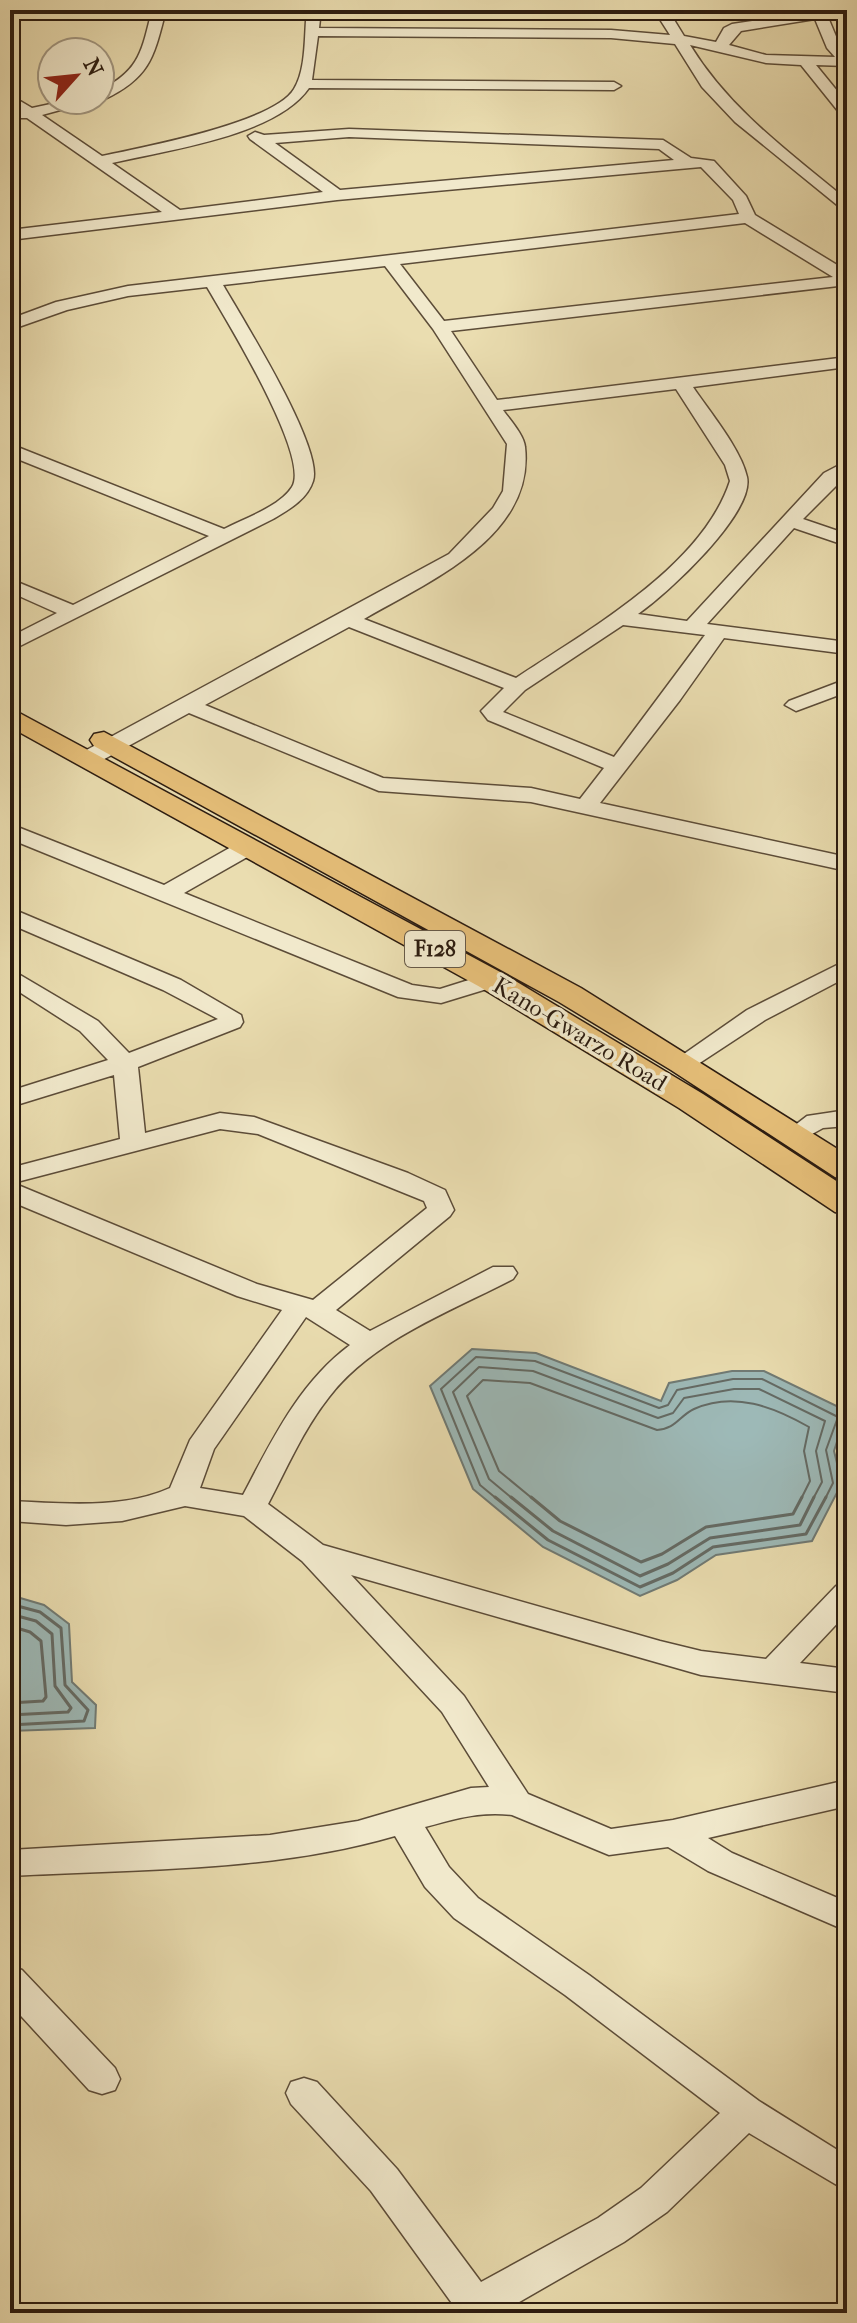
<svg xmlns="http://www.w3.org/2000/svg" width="857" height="2323" font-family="'IM FELL French Canon',serif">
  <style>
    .water { fill: #9db9b7; stroke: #707a74; stroke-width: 2 }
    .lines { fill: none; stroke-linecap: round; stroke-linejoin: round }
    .shore-far1 { stroke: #646a64; stroke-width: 2 }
    .shore { stroke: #646a64; stroke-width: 3 }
    .minor-casing { stroke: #5c4c38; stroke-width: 3 }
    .major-casing { stroke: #2c1c10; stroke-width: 3 }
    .minor { fill: #f1e9cc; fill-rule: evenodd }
    .major { fill: #e5be78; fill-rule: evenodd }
    .labels { text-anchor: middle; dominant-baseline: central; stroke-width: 7; stroke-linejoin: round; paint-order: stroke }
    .shield { fill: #f1e9cc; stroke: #675a48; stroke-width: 2 }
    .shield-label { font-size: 22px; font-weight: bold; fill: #2c1c10 }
    .street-label { font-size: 24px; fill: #2c1c10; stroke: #f1e9cc }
  </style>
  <rect width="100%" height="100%" fill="#eaddb0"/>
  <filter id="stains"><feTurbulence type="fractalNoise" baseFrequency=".0025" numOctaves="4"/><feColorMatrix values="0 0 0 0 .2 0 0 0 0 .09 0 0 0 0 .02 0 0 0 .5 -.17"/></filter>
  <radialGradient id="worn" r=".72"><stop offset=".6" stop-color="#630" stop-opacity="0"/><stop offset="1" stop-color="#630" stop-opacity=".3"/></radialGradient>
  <path class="water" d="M 472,1349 L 536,1353 L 661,1401 L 669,1383 L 732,1371 L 764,1371 L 847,1411 L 834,1451 L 842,1483 L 812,1541 L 716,1555 L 677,1580 L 640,1596 L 543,1547 L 473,1489 L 430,1386 Z
    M 10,1595 L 44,1605 L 69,1624 L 72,1682 L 96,1705 L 95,1728 L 10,1731 Z"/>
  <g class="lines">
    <path class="shore-far1" d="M 497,1499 L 480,1485 L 441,1389 L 476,1357 L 535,1361 L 659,1408 L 668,1405 L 677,1390 L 733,1379 L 762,1379 L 838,1417 L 826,1450 L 833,1483 L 825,1499
      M 513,1499 L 489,1479 L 453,1392 L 479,1367 L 533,1371 L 658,1418 L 673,1413 L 684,1398 L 734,1389 L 759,1389 L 825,1421 L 816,1451 L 822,1482 L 813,1499
      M 533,1499 L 499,1471 L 467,1396 L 483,1380 L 530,1383 L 657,1430 C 676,1429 679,1416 694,1409 C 734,1391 774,1407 809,1427 L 804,1451 L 810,1481 L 801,1499"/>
    <path class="shore" d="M 495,1497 L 548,1540 L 640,1587 L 673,1573 L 713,1547 L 806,1534 L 826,1497
      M 511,1497 L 553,1531 L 640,1576 L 668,1564 L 710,1538 L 800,1525 L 814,1497
      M 531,1497 L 560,1521 L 641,1562 L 662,1554 L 706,1527 L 793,1514 L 802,1497
      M 10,1604 L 40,1612 L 61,1628 L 65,1685 L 88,1710 L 84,1721 L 10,1725
      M 10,1614 L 36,1621 L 52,1634 L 55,1686 L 71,1708 L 68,1712 L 10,1715
      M 10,1626 L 30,1632 L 41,1641 L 46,1697 L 43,1701 L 10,1703"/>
    <defs>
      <path id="minor" d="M 10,10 L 18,10 L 11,14 Z
        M 152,10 L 166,10 C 154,56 151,77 105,99 L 99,100 L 100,90 C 140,71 142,50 152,10 Z
        M 307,10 L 321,10 L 319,28 L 611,30 L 670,35 L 654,10 L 668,10 L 684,36 L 716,42 L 724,28 L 732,24 L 825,10 L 840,46 L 847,53 L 847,66 L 816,65 L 847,103 L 847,117 L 842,116 L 801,65 L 766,63 L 690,45 C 730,110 789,152 847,200 L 847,213 L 735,122 L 702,87 L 675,44 L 611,38 L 318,36 L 312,80 L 614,82 L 621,86 L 614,90 L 309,88 C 276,136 167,150 112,163 L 180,210 L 323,192 L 250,139 L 248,136 L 255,132 L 264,135 L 349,129 L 663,140 L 691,158 L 714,161 L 746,196 L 755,215 L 847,271 L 847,285 L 451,331 L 497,400 L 847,357 L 847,367 L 693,387 C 709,411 741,449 747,477 C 755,513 666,595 638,614 L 687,621 L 824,473 L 847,461 L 847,475 L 803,519 L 847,534 L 847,546 L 794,528 L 707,624 L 847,642 L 847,654 L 724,638 L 680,700 L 600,803 L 847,857 L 847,871 L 531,802 L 379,791 L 189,713 L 97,763 L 81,763 L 78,758 L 81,753 L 449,554 L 493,508 L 503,491 L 507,444 L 433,329 L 385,266 L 223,285 C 242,318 324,448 313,481 C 307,500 288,510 273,519 L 10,651 L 10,637 L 57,613 L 10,592 L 10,579 L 73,605 L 209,536 L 10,456 L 10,444 L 224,529 C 245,518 279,507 292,487 C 311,457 225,318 207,287 L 128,296 L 67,310 L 10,330 L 10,319 L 56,302 L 128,286 L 739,214 L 733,200 L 701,167 L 337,200 L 10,240 L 10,230 L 162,212 L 27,118 L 14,118 L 12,115 L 18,111 L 10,106 L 10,95 L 32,108 L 69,100 L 97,100 L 42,115 L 102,156 C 143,147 274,123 294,89 C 307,68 304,33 307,10 ZM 815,19 L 827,48 L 835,57 L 766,55 L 729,45 L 741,31 ZM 349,137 L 659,149 L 674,160 L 340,190 L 275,143 ZM 745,223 L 833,277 L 444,321 L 400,264 ZM 676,389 L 725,465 L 730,481 C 702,567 588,630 516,678 L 364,619 C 428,582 535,537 525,447 C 524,435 510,420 503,410 ZM 623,625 L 705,635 L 614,757 L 503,712 L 525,690 ZM 349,627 L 504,688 L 481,711 L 488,720 L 604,768 L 580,799 L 531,788 L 383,778 L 205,705 Z
        M 847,679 L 847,692 L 796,711 L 785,705 L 789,701 Z
        M 10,824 L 164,885 L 240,842 L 256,842 L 259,847 L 256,852 L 184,893 L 412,985 L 440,989 L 491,973 L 503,980 L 500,985 L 441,1003 L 398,997 L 10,839 Z
        M 10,908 L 181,980 L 241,1015 L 243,1022 L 240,1027 L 138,1067 L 145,1133 L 220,1113 L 254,1117 L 408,1173 L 445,1190 L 454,1210 L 450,1216 L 336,1310 L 370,1331 L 493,1267 L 513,1267 L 517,1273 L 513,1279 C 450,1312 374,1339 329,1397 C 303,1430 287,1468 268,1504 L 323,1545 L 660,1641 L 701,1651 L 766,1659 L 836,1586 L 847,1583 L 847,1613 L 800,1663 L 847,1669 L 847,1693 L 701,1675 L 351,1575 L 464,1696 L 528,1794 L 611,1829 L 673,1820 L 847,1780 L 847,1806 L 708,1838 L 732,1853 L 847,1902 L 847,1931 L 708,1871 L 668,1847 L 609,1855 L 512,1815 C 480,1811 455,1819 425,1827 L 449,1867 L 478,1898 L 589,1975 L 759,2101 L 847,2156 L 847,2191 L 749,2133 L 667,2212 L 624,2242 L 500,2313 L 459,2313 L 371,2191 L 291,2104 L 286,2093 L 291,2082 L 304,2078 L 317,2082 L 397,2169 L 481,2282 L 598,2218 L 641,2188 L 720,2113 L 565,1995 L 454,1918 L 425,1887 L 395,1836 C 272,1872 138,1869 10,1876 L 10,1850 L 270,1835 L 358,1821 L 471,1788 L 489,1787 L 442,1712 L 302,1561 L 244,1516 L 185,1506 L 122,1521 L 66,1525 L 10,1521 L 10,1501 C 61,1503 121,1510 170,1488 L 190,1440 L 282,1310 L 237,1296 L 10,1201 L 10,1168 L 120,1139 L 114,1075 L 10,1107 L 10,1091 L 108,1060 L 80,1031 L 10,986 L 10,969 L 98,1021 L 129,1053 L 218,1019 L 163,990 L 10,924 ZM 220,1129 L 258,1134 L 424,1201 L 427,1208 L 313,1300 L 257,1284 L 13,1183 ZM 306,1317 L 350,1345 C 299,1383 272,1440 243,1495 L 200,1488 L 214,1449 Z
        M 847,960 L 847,977 L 765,1020 L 692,1068 L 674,1068 L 671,1063 L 747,1010 Z
        M 847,1110 L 847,1126 L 823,1128 L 794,1144 L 781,1136 L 807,1116 Z
        M 10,1966 L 22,1970 L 115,2068 L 120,2079 L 115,2090 L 102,2094 L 89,2090 L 10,2004 Z"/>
      <path id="major" d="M 10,708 L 502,973 L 703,1094 L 847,1188 L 847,1215 L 835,1212 L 679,1108 L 480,987 L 10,727 Z
        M 104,732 L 581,988 L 847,1155 L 847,1181 L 835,1177 L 671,1070 L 559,1002 L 94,746 L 90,740 L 94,734 Z"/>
    </defs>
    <use href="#minor" class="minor-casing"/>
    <use href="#major" class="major-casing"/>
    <use href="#minor" class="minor"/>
    <use href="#major" class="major"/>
  </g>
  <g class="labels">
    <rect class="shield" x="405" y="931" width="60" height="36" rx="6"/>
    <g class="shield-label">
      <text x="435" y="949">F128</text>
    </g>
    <g class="street-label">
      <text transform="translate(580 1034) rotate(31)">Kano-Gwarzo Road</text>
    </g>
  </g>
  <rect width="857" height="2323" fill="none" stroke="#eaddb0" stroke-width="40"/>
  <rect x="12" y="12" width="833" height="2299" fill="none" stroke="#2c1c10" stroke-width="4"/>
  <rect x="20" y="20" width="817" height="2283" fill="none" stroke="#2c1c10" stroke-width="2"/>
  <g transform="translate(76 76) rotate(63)"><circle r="38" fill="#f1e9cc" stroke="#a29781" stroke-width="2"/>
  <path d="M0-6L14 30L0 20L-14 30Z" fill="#8f2418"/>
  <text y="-12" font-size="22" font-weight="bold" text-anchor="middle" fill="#2c1c10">N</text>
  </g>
  <rect width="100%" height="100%" filter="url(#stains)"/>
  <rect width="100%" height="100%" fill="url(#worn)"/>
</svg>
